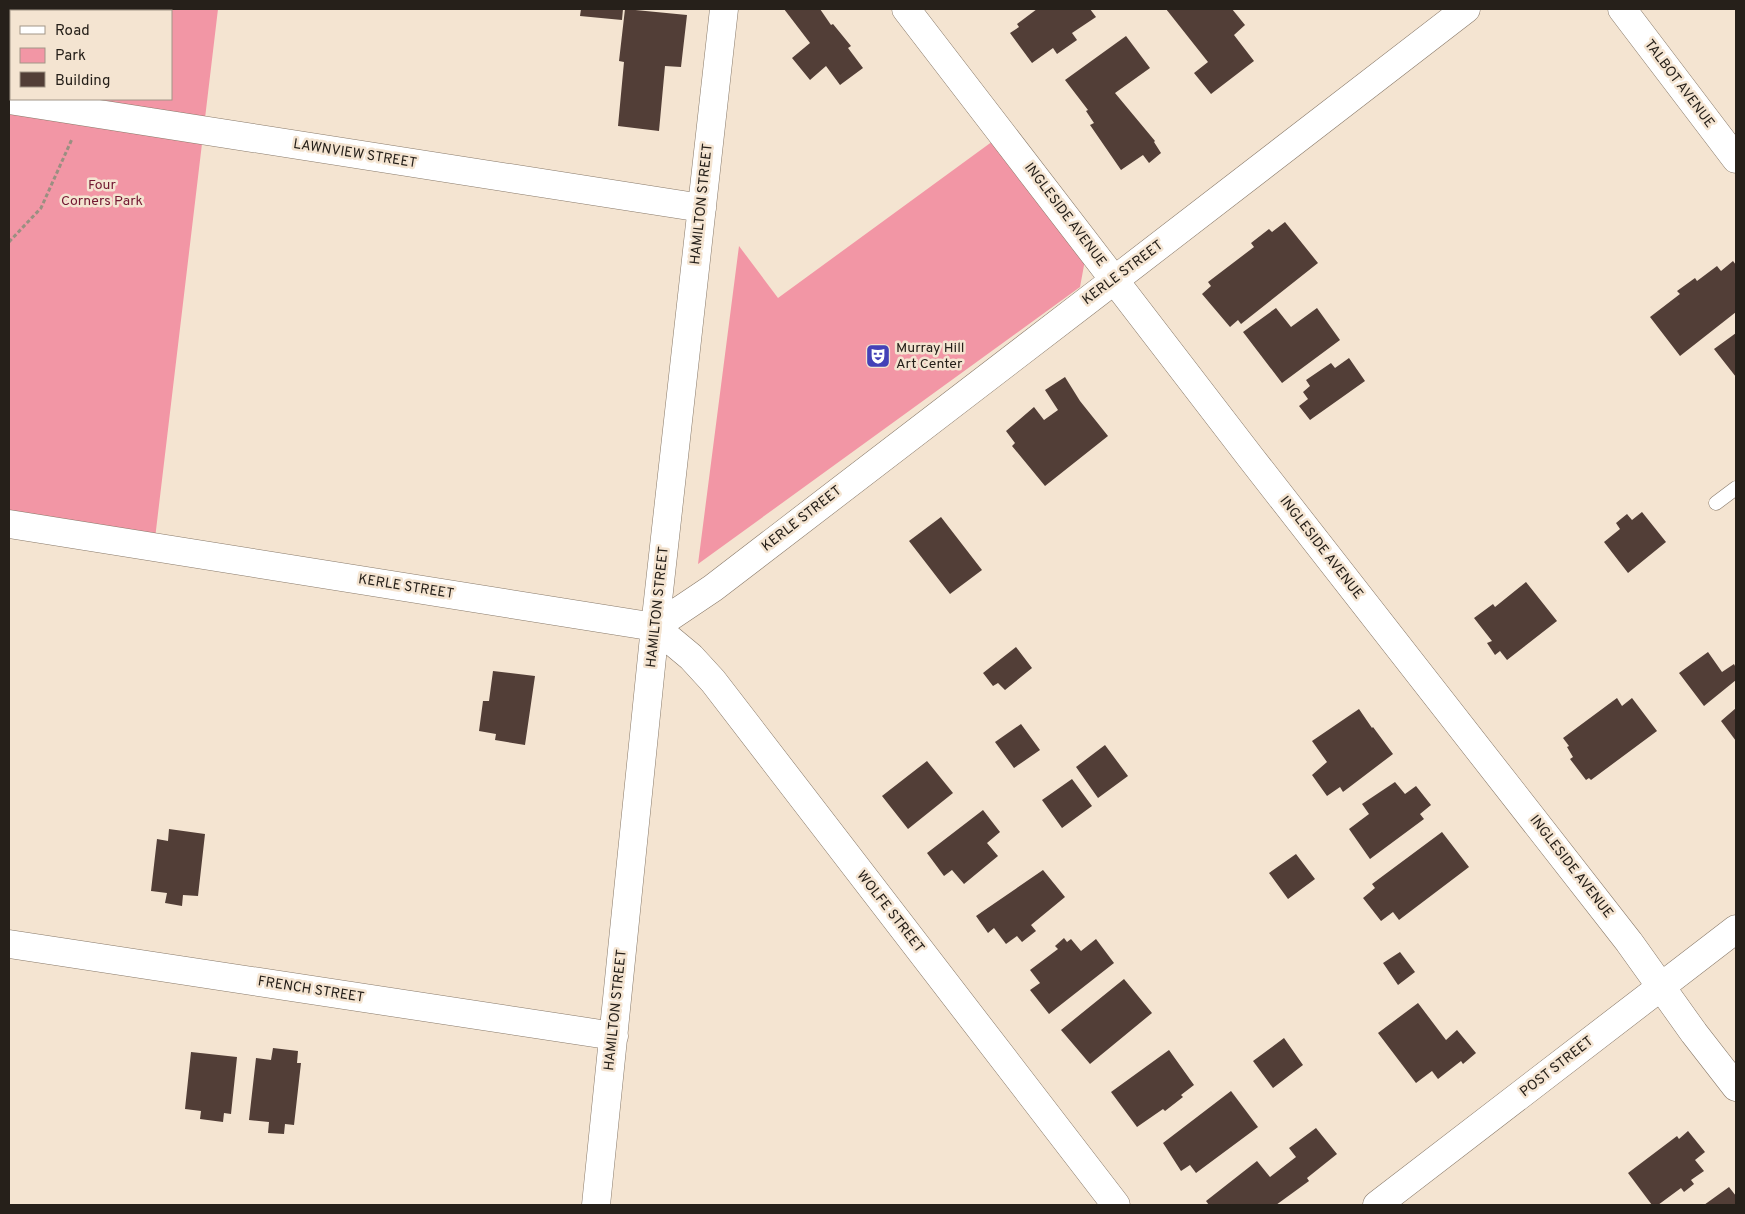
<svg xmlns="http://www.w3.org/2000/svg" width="1745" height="1214" font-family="Overpass,sans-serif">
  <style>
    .green { fill: #f296a5; fill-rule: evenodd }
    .building { fill: #523e37 }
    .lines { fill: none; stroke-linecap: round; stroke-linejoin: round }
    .service-casing { stroke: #887969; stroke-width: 15 }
    .minor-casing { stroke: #887969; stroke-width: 29 }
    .secondary-casing { stroke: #887969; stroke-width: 29 }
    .path { stroke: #9a8f81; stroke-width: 3; stroke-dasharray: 4 2.5; stroke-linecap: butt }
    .service { stroke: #fff; stroke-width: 14 }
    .minor { stroke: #fff; stroke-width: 28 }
    .secondary { stroke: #fff; stroke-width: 28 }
    .labels { text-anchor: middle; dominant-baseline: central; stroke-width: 5; stroke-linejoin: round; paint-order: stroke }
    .street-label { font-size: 14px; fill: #26201a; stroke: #f4e4d1 }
    .park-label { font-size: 14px; fill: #731832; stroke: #f4e4d1 }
    .poi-label { font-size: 14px; fill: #26201a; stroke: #f4e4d1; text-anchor: start }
  </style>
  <rect width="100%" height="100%" fill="#f4e4d1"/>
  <path class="green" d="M 9,9 L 218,9 L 154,547 L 9,525 ZM 11,11 L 171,11 L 171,99 L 11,99 Z
    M 993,141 L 1085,260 L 1080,287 L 698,564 L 739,246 L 778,298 Z"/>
  <path class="building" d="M 581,9 L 623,9 L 622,20 L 580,16 Z
    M 625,9 L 687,15 L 681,67 L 665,66 L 659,131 L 618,126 L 624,62 L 619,61 Z
    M 784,9 L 820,9 L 831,25 L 833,24 L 851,46 L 848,48 L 863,68 L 840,85 L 826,66 L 810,80 L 792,58 L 810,43 Z
    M 1037,9 L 1090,9 L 1096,17 L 1072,33 L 1077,40 L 1057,54 L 1053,48 L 1032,63 L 1010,33 L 1019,27 L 1017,24 Z
    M 1166,9 L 1232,9 L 1245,25 L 1234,35 L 1254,61 L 1211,94 L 1194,73 L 1208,62 Z
    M 1126,36 L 1150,68 L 1115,93 L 1155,141 L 1154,142 L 1161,153 L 1149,163 L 1143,155 L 1121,170 L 1090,125 L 1094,123 L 1086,111 L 1088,110 L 1065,80 Z
    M 1285,222 L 1318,263 L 1241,324 L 1238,320 L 1230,327 L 1202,294 L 1211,286 L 1208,282 L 1254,247 L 1251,243 L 1269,229 L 1272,232 Z
    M 1733,261 L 1736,265 L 1736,312 L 1680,356 L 1650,317 L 1680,294 L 1677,291 L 1695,278 L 1697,281 L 1717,266 L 1721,271 Z
    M 1276,308 L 1291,327 L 1317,308 L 1340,340 L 1282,383 L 1243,332 Z
    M 1736,333 L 1736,377 L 1714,349 Z
    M 1349,358 L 1365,381 L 1310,420 L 1299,406 L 1308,399 L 1303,392 L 1310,386 L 1306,380 L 1331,363 L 1335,368 Z
    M 1065,377 L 1080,401 L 1108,436 L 1045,486 L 1012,446 L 1015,443 L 1006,431 L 1034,407 L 1044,420 L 1058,410 L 1045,390 Z
    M 1642,512 L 1666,542 L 1628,573 L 1604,542 L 1620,529 L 1616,523 L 1627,514 L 1632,520 Z
    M 941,517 L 982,570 L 950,594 L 909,541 Z
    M 1526,582 L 1557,621 L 1507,660 L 1500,651 L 1495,655 L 1487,643 L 1492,641 L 1474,618 L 1493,604 L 1495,607 Z
    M 1016,647 L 1032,668 L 1005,690 L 998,683 L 993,686 L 983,673 Z
    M 1708,652 L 1722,672 L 1734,664 L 1736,668 L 1736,680 L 1704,706 L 1679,673 Z
    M 493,671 L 535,676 L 525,745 L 495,740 L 496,734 L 479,731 L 483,701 L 489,701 Z
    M 1617,698 L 1622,706 L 1632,698 L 1657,731 L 1591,780 L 1589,778 L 1586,780 L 1570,759 L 1573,757 L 1567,747 L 1569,746 L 1563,738 Z
    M 1736,708 L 1736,741 L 1721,721 Z
    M 1359,709 L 1372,728 L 1373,727 L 1393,754 L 1343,792 L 1340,787 L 1327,796 L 1312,775 L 1327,762 L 1312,741 Z
    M 1021,724 L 1040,750 L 1014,768 L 995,742 Z
    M 1105,745 L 1128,776 L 1098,798 L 1076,767 Z
    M 927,761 L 953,793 L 908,829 L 882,796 Z
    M 1072,779 L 1092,806 L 1062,828 L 1042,800 Z
    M 1395,782 L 1405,794 L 1416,786 L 1431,805 L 1420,814 L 1424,819 L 1370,859 L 1349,829 L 1369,814 L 1362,804 Z
    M 983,810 L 1000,832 L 987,843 L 998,856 L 964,884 L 952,870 L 944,876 L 927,853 Z
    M 169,829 L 205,834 L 198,896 L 183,895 L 182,906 L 165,903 L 167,893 L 151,891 L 157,839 L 168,841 Z
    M 1442,832 L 1469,867 L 1399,920 L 1393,912 L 1381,921 L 1363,898 L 1375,888 L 1372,884 Z
    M 1296,854 L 1315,879 L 1288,899 L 1269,873 Z
    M 1043,870 L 1065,897 L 1031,925 L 1036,931 L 1022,942 L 1017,936 L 1006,944 L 994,928 L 988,933 L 976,916 Z
    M 1064,938 L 1067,942 L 1071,939 L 1081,951 L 1096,939 L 1114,963 L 1049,1014 L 1030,990 L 1040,983 L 1030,970 L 1058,949 L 1055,946 Z
    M 1400,952 L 1415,972 L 1398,985 L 1383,963 Z
    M 1124,979 L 1152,1013 L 1090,1064 L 1061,1030 Z
    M 1418,1003 L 1446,1040 L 1457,1030 L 1476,1053 L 1463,1064 L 1461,1061 L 1438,1079 L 1432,1071 L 1416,1083 L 1378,1033 Z
    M 1284,1038 L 1303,1065 L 1273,1088 L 1253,1061 Z
    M 273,1048 L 298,1051 L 297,1063 L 301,1063 L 294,1125 L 285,1124 L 284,1134 L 268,1133 L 269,1122 L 249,1120 L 256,1058 L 271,1060 Z
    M 1169,1050 L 1194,1085 L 1181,1095 L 1183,1097 L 1165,1111 L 1163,1109 L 1137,1127 L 1111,1092 Z
    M 191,1052 L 237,1057 L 231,1114 L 224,1113 L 223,1122 L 200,1119 L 201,1111 L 185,1109 Z
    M 1231,1091 L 1258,1127 L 1196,1173 L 1190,1165 L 1181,1171 L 1163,1143 Z
    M 1316,1128 L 1337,1154 L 1307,1178 L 1309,1181 L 1276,1205 L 1209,1205 L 1206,1201 L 1257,1161 L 1270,1177 L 1296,1157 L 1289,1148 Z
    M 1688,1131 L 1705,1152 L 1695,1160 L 1704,1171 L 1691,1180 L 1694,1184 L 1684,1192 L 1681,1188 L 1658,1205 L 1652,1205 L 1628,1173 L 1677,1136 L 1679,1139 Z
    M 1729,1187 L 1736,1196 L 1736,1205 L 1704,1205 Z"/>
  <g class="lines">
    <defs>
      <path id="service" d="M 1716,503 L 1736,488"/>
      <path id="minor" d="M 906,9 L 1251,458 L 1629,942 L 1694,1033 L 1736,1087
        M 1622,9 L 1736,159
        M 9,100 L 702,208
        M 9,524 L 655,627 L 713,588 C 964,394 1216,204 1466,9
        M 655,627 L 691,657 L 713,681 L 1116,1205
        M 9,944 L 614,1036
        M 596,1205 L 655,627 L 724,9"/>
      <path id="secondary" d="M 1377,1205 L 1736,929"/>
    </defs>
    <use href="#service" class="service-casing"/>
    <use href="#minor" class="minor-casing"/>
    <use href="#secondary" class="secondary-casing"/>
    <path class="path" d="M 73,9 L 73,11
      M 9,242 L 41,208 L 72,139"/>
    <use href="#service" class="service"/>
    <use href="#minor" class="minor"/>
    <use href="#secondary" class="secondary"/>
  </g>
  <defs>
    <symbol id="theatre-square" viewBox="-11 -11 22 22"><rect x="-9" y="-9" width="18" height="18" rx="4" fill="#4341b7" stroke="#f4e4d1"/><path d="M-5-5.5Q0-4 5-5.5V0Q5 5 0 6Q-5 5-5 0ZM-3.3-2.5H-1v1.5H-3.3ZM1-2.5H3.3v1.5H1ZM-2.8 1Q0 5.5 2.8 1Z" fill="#fff"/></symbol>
  </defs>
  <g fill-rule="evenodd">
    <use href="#theatre-square" x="864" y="342" width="28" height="28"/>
  </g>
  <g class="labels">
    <g class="street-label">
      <text transform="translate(1679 84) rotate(53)">TALBOT AVENUE</text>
      <text transform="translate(355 154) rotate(9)">LAWNVIEW STREET</text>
      <text transform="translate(702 204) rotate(-84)">HAMILTON STREET</text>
      <text transform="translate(1065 215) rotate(53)">INGLESIDE AVENUE</text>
      <text transform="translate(1123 273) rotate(-37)">KERLE STREET</text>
      <text transform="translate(802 519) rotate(-38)">KERLE STREET</text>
      <text transform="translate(1321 548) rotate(52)">INGLESIDE AVENUE</text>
      <text transform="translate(406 587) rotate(9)">KERLE STREET</text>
      <text transform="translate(658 607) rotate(-84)">HAMILTON STREET</text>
      <text transform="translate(1571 867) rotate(52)">INGLESIDE AVENUE</text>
      <text transform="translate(890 912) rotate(52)">WOLFE STREET</text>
      <text transform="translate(311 990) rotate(9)">FRENCH STREET</text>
      <text transform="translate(616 1010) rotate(-84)">HAMILTON STREET</text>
      <text transform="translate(1557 1067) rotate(-38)">POST STREET</text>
    </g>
    <g class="park-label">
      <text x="102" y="185">Four<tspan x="102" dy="16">Corners Park</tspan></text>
    </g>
    <g class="poi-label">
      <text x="896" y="348">Murray Hill<tspan x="896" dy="16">Art Center</tspan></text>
    </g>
  </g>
  <rect width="1745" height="1214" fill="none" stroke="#26201a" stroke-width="20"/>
  <rect x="10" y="10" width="162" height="90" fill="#f4e4d1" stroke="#a29688"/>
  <rect x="20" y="26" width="25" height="8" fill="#ffffff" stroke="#a29688"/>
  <text x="55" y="35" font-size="15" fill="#26201a">Road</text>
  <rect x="20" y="48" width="25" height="15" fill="#f296a5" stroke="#a29688"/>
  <text x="55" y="60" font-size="15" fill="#26201a">Park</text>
  <rect x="20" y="72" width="25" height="15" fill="#523e37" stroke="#a29688"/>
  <text x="55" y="85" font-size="15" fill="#26201a">Building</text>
</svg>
